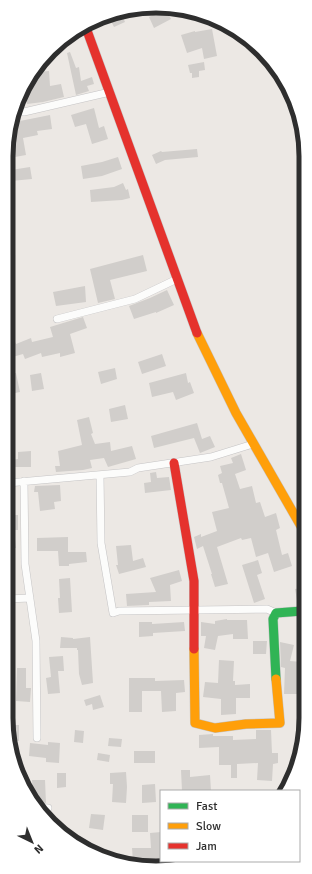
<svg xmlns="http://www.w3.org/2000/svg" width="312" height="874" font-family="Signika,sans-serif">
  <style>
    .building { fill: #d1cecb }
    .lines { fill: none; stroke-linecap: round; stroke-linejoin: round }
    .street-casing { stroke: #c5c4c5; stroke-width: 8 }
    .fast-casing { stroke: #c5c4c5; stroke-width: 10 }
    .slow-casing { stroke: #c5c4c5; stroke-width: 10 }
    .jam-casing { stroke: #c5c4c5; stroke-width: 10 }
    .street { stroke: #fcfcfb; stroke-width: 7 }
    .fast { stroke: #30b455; stroke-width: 9 }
    .slow { stroke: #ff9f0a; stroke-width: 9 }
    .jam { stroke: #e5322d; stroke-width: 9 }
    .rim { fill: none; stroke: #2e2e2e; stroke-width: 5 }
  </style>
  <rect width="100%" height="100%" fill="#ece8e4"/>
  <path class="building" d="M 165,9 L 166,9 L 171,19 L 154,28 L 149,17 Z
    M 121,13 L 125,22 L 114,27 L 109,17 Z
    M 212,29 L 217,56 L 204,59 L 202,48 L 187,53 L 181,35 L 195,31 L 195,32 Z
    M 70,52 L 76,68 L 79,67 L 81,81 L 92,77 L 94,84 L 87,86 L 89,91 L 76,95 L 67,53 Z
    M 204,62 L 205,70 L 199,71 L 199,77 L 192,78 L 192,73 L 190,73 L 188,65 Z
    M 37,65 L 38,72 L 49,71 L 50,86 L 61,84 L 64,97 L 43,102 L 27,104 L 25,88 Z
    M 94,108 L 99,128 L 104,126 L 108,139 L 92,144 L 86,124 L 75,127 L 71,115 Z
    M 50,115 L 52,129 L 37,131 L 38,135 L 23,138 L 26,155 L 15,157 L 11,135 L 12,116 L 19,117 L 20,121 Z
    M 197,149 L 198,157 L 165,160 L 156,164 L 152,155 L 161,151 L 162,152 Z
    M 118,157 L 122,169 L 102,176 L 83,179 L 81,166 L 102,162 Z
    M 30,167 L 32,179 L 11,181 L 11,170 Z
    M 123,183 L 126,190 L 128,189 L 130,198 L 122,200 L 91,202 L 90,190 L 114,187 Z
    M 143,255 L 147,271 L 110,280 L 115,299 L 98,303 L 90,269 Z
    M 85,286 L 86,302 L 56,306 L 53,292 Z
    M 167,290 L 174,305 L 156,313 L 156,312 L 134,319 L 129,306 L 150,298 Z
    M 83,317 L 87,328 L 70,334 L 75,353 L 60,357 L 60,353 L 42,357 L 41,353 L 25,359 L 23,354 L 9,358 L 9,343 L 15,342 L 16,344 L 31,338 L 32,342 L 53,337 L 50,327 Z
    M 162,354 L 166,366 L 142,374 L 138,362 Z
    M 115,368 L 117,379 L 101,384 L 98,372 Z
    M 16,373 L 20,392 L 10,394 L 9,374 Z
    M 41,373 L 44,389 L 32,391 L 30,375 Z
    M 186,373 L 188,383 L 190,382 L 194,393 L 176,400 L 173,392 L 152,397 L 149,383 Z
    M 125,405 L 128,419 L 111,422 L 109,409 Z
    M 89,417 L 93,433 L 91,434 L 95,444 L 110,442 L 111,451 L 132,446 L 136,459 L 108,467 L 104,458 L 90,460 L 92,468 L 83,470 L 56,472 L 55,466 L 60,466 L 58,451 L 82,445 L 77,420 Z
    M 197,423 L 202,439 L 210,436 L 215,447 L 200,453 L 194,438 L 154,448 L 151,436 Z
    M 31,451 L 31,467 L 11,467 L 10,460 L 18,459 L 18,452 Z
    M 241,454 L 246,470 L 235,474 L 240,489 L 252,486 L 256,503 L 260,502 L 265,517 L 276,513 L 280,528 L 276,530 L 282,555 L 288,553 L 292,566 L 274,572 L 268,553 L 256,557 L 251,538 L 242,540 L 241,538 L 217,547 L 228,584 L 215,587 L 211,574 L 212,574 L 203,546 L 197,549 L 194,537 L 201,534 L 201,537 L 217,531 L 212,512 L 229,508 L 222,483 L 220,483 L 218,475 L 222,473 L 220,466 L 233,463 L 231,458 Z
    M 156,472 L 157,478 L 169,477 L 171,490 L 145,493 L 144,483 L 151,482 L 150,473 Z
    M 60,485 L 61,501 L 54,502 L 55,509 L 40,511 L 38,492 L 34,492 L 35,486 Z
    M 8,515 L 18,515 L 18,530 L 14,530 L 16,548 L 7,549 Z
    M 68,537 L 68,552 L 86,552 L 87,562 L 69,564 L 69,566 L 59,566 L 58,551 L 37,551 L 37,538 Z
    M 131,545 L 133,561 L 143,558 L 146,567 L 119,574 L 116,565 L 118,565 L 116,546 Z
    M 258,560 L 262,573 L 257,575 L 265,599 L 254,603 L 242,565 Z
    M 179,570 L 182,581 L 170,585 L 171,601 L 149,602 L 149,605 L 127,606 L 126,594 L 156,592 L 150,578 Z
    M 70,578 L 72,612 L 59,613 L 58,598 L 60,598 L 59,579 Z
    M 302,588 L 302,605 L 298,605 L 295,589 Z
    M 227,619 L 227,620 L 247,620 L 248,639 L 233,639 L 233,634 L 218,636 L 215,650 L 204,648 L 206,636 L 201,636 L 201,622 L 215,624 L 215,621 Z
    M 139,622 L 152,622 L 152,624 L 184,622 L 185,631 L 153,633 L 153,636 L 139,637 Z
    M 61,637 L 73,638 L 73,639 L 90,637 L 93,683 L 82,685 L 79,674 L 78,650 L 77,650 L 77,648 L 60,648 Z
    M 253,641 L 267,641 L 266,654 L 253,654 Z
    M 280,642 L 294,645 L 290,661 L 302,662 L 301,694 L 284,694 L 285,668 L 281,667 Z
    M 63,656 L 64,671 L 58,671 L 60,693 L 48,694 L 46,678 L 51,677 L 49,657 Z
    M 219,660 L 234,661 L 233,681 L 235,681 L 235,685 L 250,684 L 250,698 L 236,698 L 236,714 L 221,715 L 221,699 L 203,697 L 205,682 L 218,683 Z
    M 17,668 L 26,668 L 26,688 L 31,688 L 30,702 L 16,701 Z
    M 129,678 L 155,678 L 155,681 L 184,680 L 185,692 L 176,693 L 176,711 L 162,712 L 161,691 L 142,691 L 142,712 L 129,712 Z
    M 100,695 L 104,707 L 93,710 L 92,704 L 86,706 L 84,700 Z
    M 7,725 L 19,725 L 19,741 L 11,741 Z
    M 75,730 L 84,731 L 83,743 L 74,742 Z
    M 256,730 L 271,730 L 272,753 L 278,753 L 278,763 L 273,764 L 272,781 L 257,780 L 258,763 L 237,764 L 237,778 L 231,778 L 231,765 L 219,765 L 219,747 L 199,748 L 199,735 L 213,734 L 213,736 L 233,736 L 233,740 L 256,739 Z
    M 109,738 L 122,739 L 121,747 L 108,746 Z
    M 48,742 L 60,743 L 59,763 L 46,762 L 46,758 L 29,756 L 30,743 L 48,745 Z
    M 134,751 L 155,751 L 155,763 L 134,763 Z
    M 98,753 L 110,755 L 109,762 L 97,760 Z
    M 181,770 L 190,770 L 190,777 L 210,775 L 211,791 L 182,791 Z
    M 126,772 L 127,787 L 126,803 L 112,802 L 113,784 L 110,784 L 110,773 Z
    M 57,773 L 66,773 L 66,787 L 57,788 Z
    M 32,780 L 45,780 L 46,803 L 36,802 L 35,795 L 33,795 Z
    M 155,784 L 156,802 L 142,803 L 142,785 Z
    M 91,814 L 105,815 L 103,830 L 89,828 Z
    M 132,815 L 148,815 L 148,832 L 132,832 Z
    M 161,832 L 161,865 L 153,866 L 153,862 L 133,862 L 132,848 L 151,848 L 150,833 Z"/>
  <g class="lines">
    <defs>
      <path id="street" d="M 14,112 L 24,112 L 110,92
        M 57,319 L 135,299 L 177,279
        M 100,475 L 101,543 L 113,613 L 119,611 L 267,609 L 276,613
        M 24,481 L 25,564 L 36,641 L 37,738
        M 8,483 L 130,472 L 138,468 L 211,457 L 253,444
        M 7,599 L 30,598
        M 37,807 L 48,808"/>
      <path id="fast" d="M 276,679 L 273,619 L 276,613 L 302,611"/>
      <path id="slow" d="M 197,333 L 236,413 L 302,528
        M 194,649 L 195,723 L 215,728 L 246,724 L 280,723 L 276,679"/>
      <path id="jam" d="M 85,25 L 197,333
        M 174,463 L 194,581 L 194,649"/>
    </defs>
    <use href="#street" class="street-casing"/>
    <use href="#fast" class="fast-casing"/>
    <use href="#slow" class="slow-casing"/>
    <use href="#jam" class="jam-casing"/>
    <use href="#street" class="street"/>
    <use href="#fast" class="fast"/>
    <use href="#slow" class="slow"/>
    <use href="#jam" class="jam"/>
  </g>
  <path d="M0 0H312V874H0ZM156 13H156A143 143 0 0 1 299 156V718A143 143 0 0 1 156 861H156A143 143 0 0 1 13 718V156A143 143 0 0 1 156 13Z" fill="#fff" fill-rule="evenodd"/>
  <path class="rim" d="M156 13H156A143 143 0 0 1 299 156V718A143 143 0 0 1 156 861H156A143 143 0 0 1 13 718V156A143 143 0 0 1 156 13Z"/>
  <rect x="160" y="790" width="140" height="72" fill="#ffffff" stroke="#ababab"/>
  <rect x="168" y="803" width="20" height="6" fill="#30b455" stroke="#ababab"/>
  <text x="196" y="810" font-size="12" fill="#2e2e2e">Fast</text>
  <rect x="168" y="823" width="20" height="6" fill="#ff9f0a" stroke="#ababab"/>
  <text x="196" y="830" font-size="12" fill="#2e2e2e">Slow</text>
  <rect x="168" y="843" width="20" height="6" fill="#e5322d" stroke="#ababab"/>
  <text x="196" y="850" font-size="12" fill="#2e2e2e">Jam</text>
  <g transform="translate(32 842) rotate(137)" stroke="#ffffff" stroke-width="3" paint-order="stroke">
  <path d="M0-3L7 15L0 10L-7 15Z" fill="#2e2e2e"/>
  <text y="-6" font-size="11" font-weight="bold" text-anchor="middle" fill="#2e2e2e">N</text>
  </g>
</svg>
